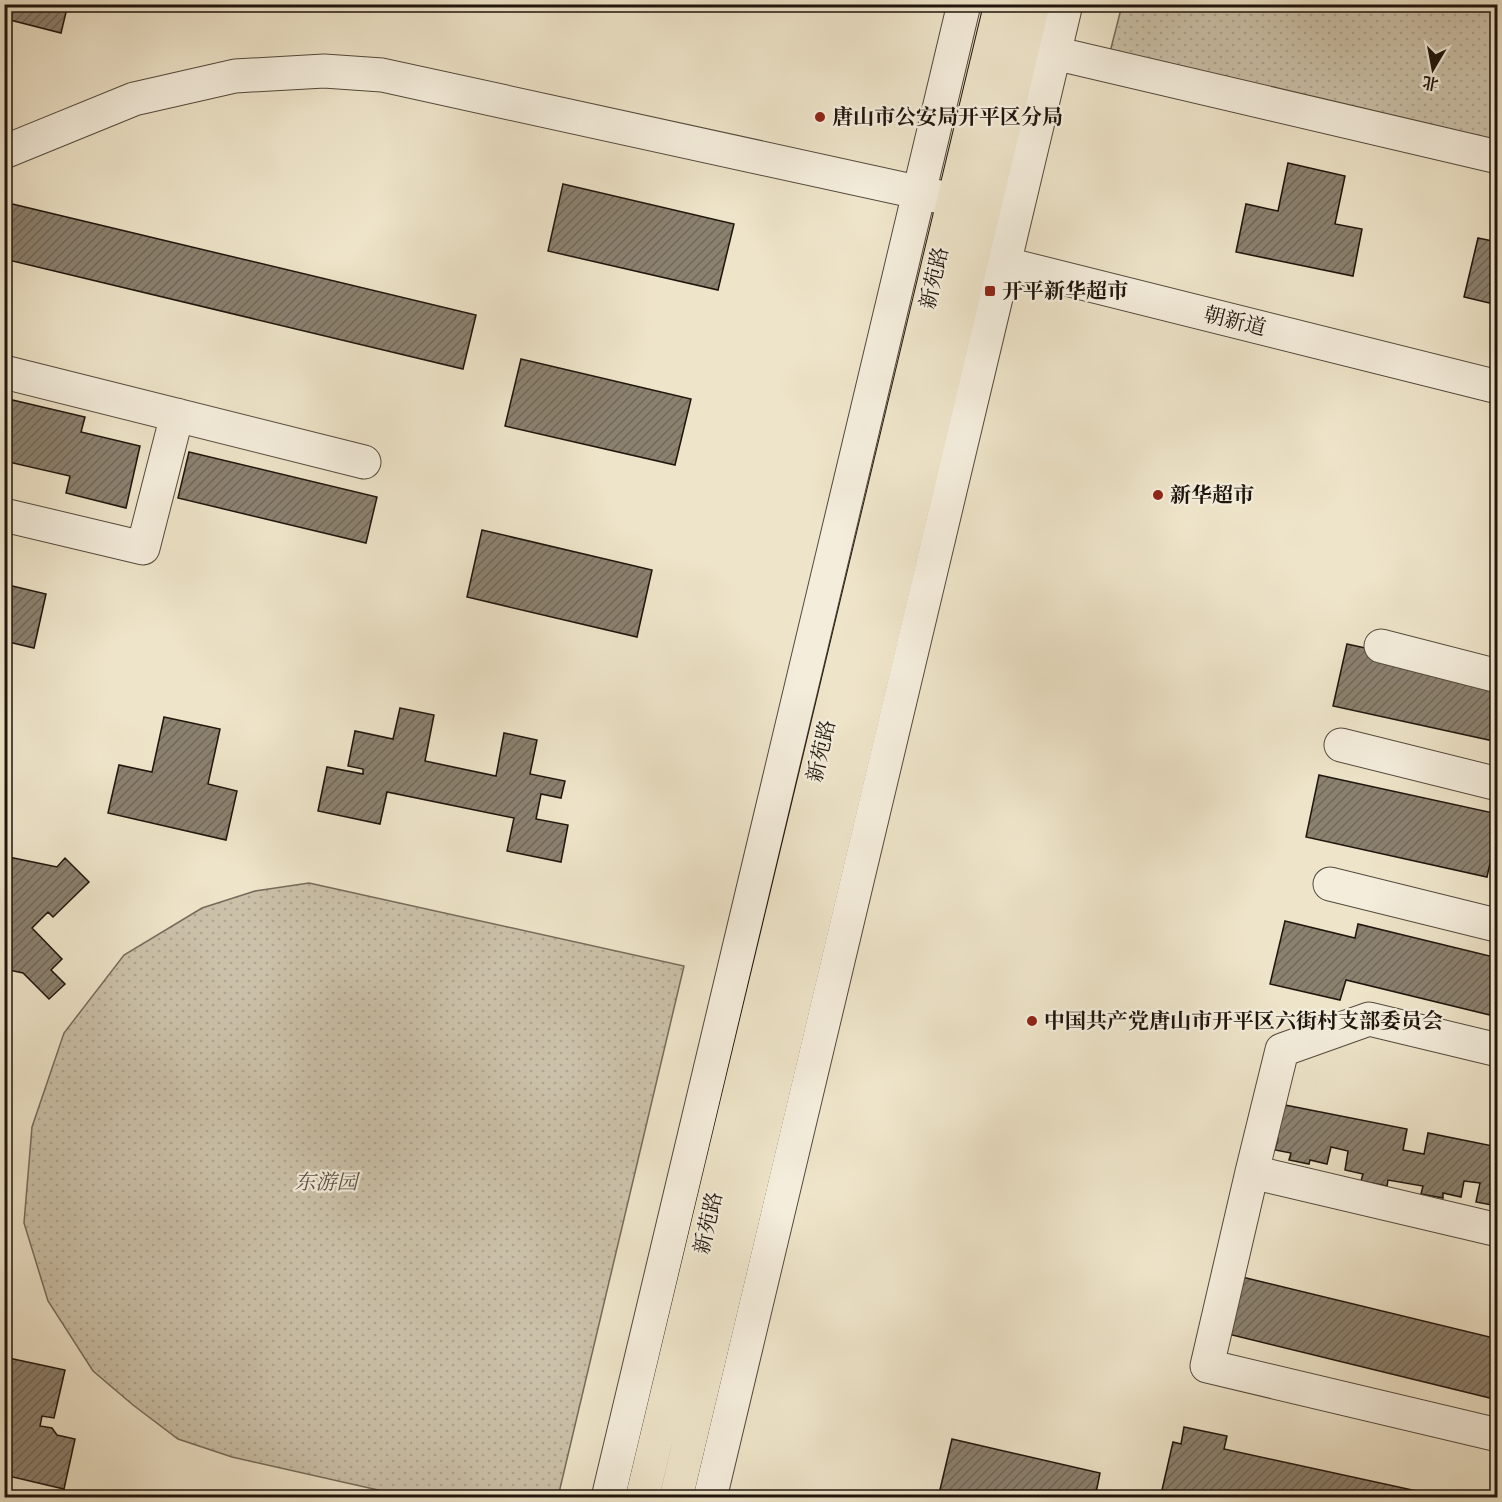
<svg xmlns="http://www.w3.org/2000/svg" width="1502" height="1502" font-family="'IM FELL Great Primer','Noto Serif SC',serif">
  <style>
    .park { fill: url(#park-dots); stroke: #756b5b; stroke-width: 1.5 }
    .building { fill: url(#building-hatch); stroke: #1f150d; stroke-width: 1.5 }
    .lines { fill: none; stroke-linecap: round; stroke-linejoin: round }
    .minor-casing { stroke: #53493c; stroke-width: 35 }
    .major-casing { stroke: #1f150d; stroke-width: 35 }
    .minor { stroke: #f4eddc; stroke-width: 33 }
    .major { stroke: #eee4c9; stroke-width: 33 }
    .poi-dot { fill: #8f2418; stroke: #f4eddc; stroke-width: 2 }
    .labels { text-anchor: middle; dominant-baseline: central; stroke-width: 4.5; stroke-linejoin: round; paint-order: stroke }
    .poi-label { font-size: 21px; font-weight: bold; fill: #1f150d; stroke: #f4eddc; text-anchor: start }
    .street-label { font-size: 21px; fill: #1f150d; stroke: #f4eddc }
    .park-label { font-size: 21px; font-style: italic; fill: #5b5144; stroke: #f4eddc }
  </style>
  <defs>
    <pattern id="park-dots" width="8" height="8" patternUnits="userSpaceOnUse" patternTransform="scale(1.5)"><rect width="8" height="8" fill="#cbc1a9"/><path d="M2 2h.1M6 6h.1" fill="none" stroke="#aea590" stroke-width="1.8" stroke-linecap="round"/></pattern>
    <pattern id="building-hatch" width="6" height="6" patternUnits="userSpaceOnUse" patternTransform="scale(1.5)"><rect width="6" height="6" fill="#8b816f"/><path d="M-1 1l2-2M0 6l6-6M5 7l2-2" fill="none" stroke="#71685a"/></pattern>
  </defs>
  <rect width="100%" height="100%" fill="#eee4c9"/>
  <filter id="stains"><feTurbulence type="fractalNoise" baseFrequency=".00333" numOctaves="4"/><feColorMatrix values="0 0 0 0 .2 0 0 0 0 .09 0 0 0 0 .02 0 0 0 .5 -.17"/></filter>
  <radialGradient id="worn" r=".72"><stop offset=".6" stop-color="#630" stop-opacity="0"/><stop offset="1" stop-color="#630" stop-opacity=".3"/></radialGradient>
  <path class="park" d="M 1122,5 L 1497,5 L 1497,151 L 1108,60 Z
    M 309,883 L 684,966 L 558,1497 L 409,1497 L 232,1457 L 178,1439 L 133,1405 L 93,1371 L 48,1301 L 24,1223 L 32,1127 L 64,1033 L 124,955 L 202,908 L 255,891 Z"/>
  <path class="building" d="M 4,4 L 68,4 L 61,33 L 6,19 L 4,25 Z
    M 1288,163 L 1345,176 L 1335,224 L 1362,229 L 1353,276 L 1236,252 L 1246,204 L 1278,211 Z
    M 563,184 L 734,224 L 718,290 L 548,251 Z
    M 4,202 L 476,315 L 463,369 L 4,259 Z
    M 1478,238 L 1498,242 L 1498,305 L 1464,297 Z
    M 521,359 L 691,399 L 675,465 L 505,426 Z
    M 4,398 L 85,417 L 81,432 L 140,446 L 126,508 L 66,493 L 70,476 L 4,461 Z
    M 189,452 L 377,497 L 366,543 L 178,498 Z
    M 482,530 L 652,570 L 637,637 L 467,597 Z
    M 4,584 L 46,594 L 34,648 L 4,641 Z
    M 1347,644 L 1498,677 L 1498,742 L 1333,706 Z
    M 400,708 L 434,715 L 425,761 L 496,776 L 504,733 L 537,740 L 530,774 L 565,781 L 561,798 L 541,794 L 536,819 L 568,825 L 561,862 L 507,851 L 514,818 L 387,792 L 380,824 L 318,811 L 327,767 L 363,774 L 363,769 L 348,766 L 355,731 L 393,739 Z
    M 164,717 L 220,729 L 208,784 L 237,791 L 226,840 L 108,813 L 119,765 L 152,772 Z
    M 1319,775 L 1498,814 L 1498,827 L 1487,877 L 1306,837 Z
    M 4,856 L 57,867 L 65,858 L 89,882 L 53,917 L 48,912 L 32,928 L 62,959 L 51,970 L 65,984 L 49,999 L 23,973 L 4,969 Z
    M 1285,921 L 1355,938 L 1358,924 L 1498,958 L 1498,1017 L 1346,980 L 1340,1000 L 1270,984 Z
    M 1275,1103 L 1407,1129 L 1403,1150 L 1424,1154 L 1428,1133 L 1498,1147 L 1498,1213 L 1491,1212 L 1492,1205 L 1476,1202 L 1480,1183 L 1464,1181 L 1461,1197 L 1443,1193 L 1443,1198 L 1421,1194 L 1423,1186 L 1388,1180 L 1387,1186 L 1361,1181 L 1363,1174 L 1345,1170 L 1348,1151 L 1331,1147 L 1327,1164 L 1310,1160 L 1309,1164 L 1289,1160 L 1291,1153 L 1275,1150 L 1278,1138 L 1268,1136 Z
    M 1238,1276 L 1498,1339 L 1498,1400 L 1224,1333 Z
    M 4,1357 L 65,1370 L 54,1418 L 42,1416 L 40,1426 L 52,1428 L 57,1435 L 75,1439 L 64,1489 L 4,1475 Z
    M 1184,1427 L 1227,1436 L 1224,1449 L 1449,1498 L 1198,1498 L 1162,1490 L 1173,1442 L 1181,1444 Z
    M 952,1439 L 1100,1473 L 1095,1498 L 938,1498 Z"/>
  <g class="lines">
    <defs>
      <path id="minor" d="M 1054,53 L 1498,157
        M 4,152 L 134,99 L 235,76 L 324,71 L 382,75 L 940,197
        M 982,258 L 1498,387
        M 4,372 L 364,462
        M 4,515 L 143,548 L 177,415
        M 1381,646 L 1498,676
        M 1341,745 L 1498,784
        M 1330,884 L 1496,925 L 1498,920
        M 1252,1172 L 1282,1050 L 1369,1019 L 1498,1050
        M 1498,1230 L 1252,1172 L 1207,1366 L 1498,1435
        M 608,1498 L 964,4
        M 710,1498 L 1066,4"/>
      <path id="major" d="M 642,1498 L 1001,4
        M 676,1498 L 1033,4"/>
    </defs>
    <use href="#minor" class="minor-casing"/>
    <use href="#major" class="major-casing"/>
    <use href="#minor" class="minor"/>
    <use href="#major" class="major"/>
  </g>
  <g class="poi-dot">
    <circle cx="820" cy="117" r="6"/>
    <rect x="984" y="285" width="12" height="12" rx="3"/>
    <circle cx="1158" cy="495" r="6"/>
    <circle cx="1032" cy="1021" r="6"/>
  </g>
  <g class="labels">
    <g class="poi-label">
      <text x="832" y="117">唐山市公安局开平区分局</text>
      <text x="1002" y="291">开平新华超市</text>
      <text x="1170" y="495">新华超市</text>
      <text x="1044" y="1021">中国共产党唐山市开平区六街村支部委员会</text>
    </g>
    <g class="street-label">
      <text transform="translate(934 278) rotate(-77)">新苑路</text>
      <text transform="translate(1235 321) rotate(14)">朝新道</text>
      <text transform="translate(821 751) rotate(-77)">新苑路</text>
      <text transform="translate(708 1223) rotate(-77)">新苑路</text>
    </g>
    <g class="park-label">
      <text x="326" y="1182">东游园</text>
    </g>
  </g>
  <rect width="1502" height="1502" fill="none" stroke="#eee4c9" stroke-width="24"/>
  <rect x="6" y="6" width="1490" height="1490" fill="none" stroke="#1f150d" stroke-width="3"/>
  <rect x="12" y="12" width="1478" height="1478" fill="none" stroke="#1f150d" stroke-width="1.5"/>
  <g transform="translate(1433 69) rotate(190)" stroke="#f4eddc" stroke-width="4.5" paint-order="stroke">
  <path d="M0-4.5L10 22L0 15L-10 22Z" fill="#1f150d"/>
  <text y="-9" font-size="16" font-weight="bold" text-anchor="middle" fill="#1f150d">北</text>
  </g>
  <rect width="100%" height="100%" filter="url(#stains)"/>
  <rect width="100%" height="100%" fill="url(#worn)"/>
</svg>
